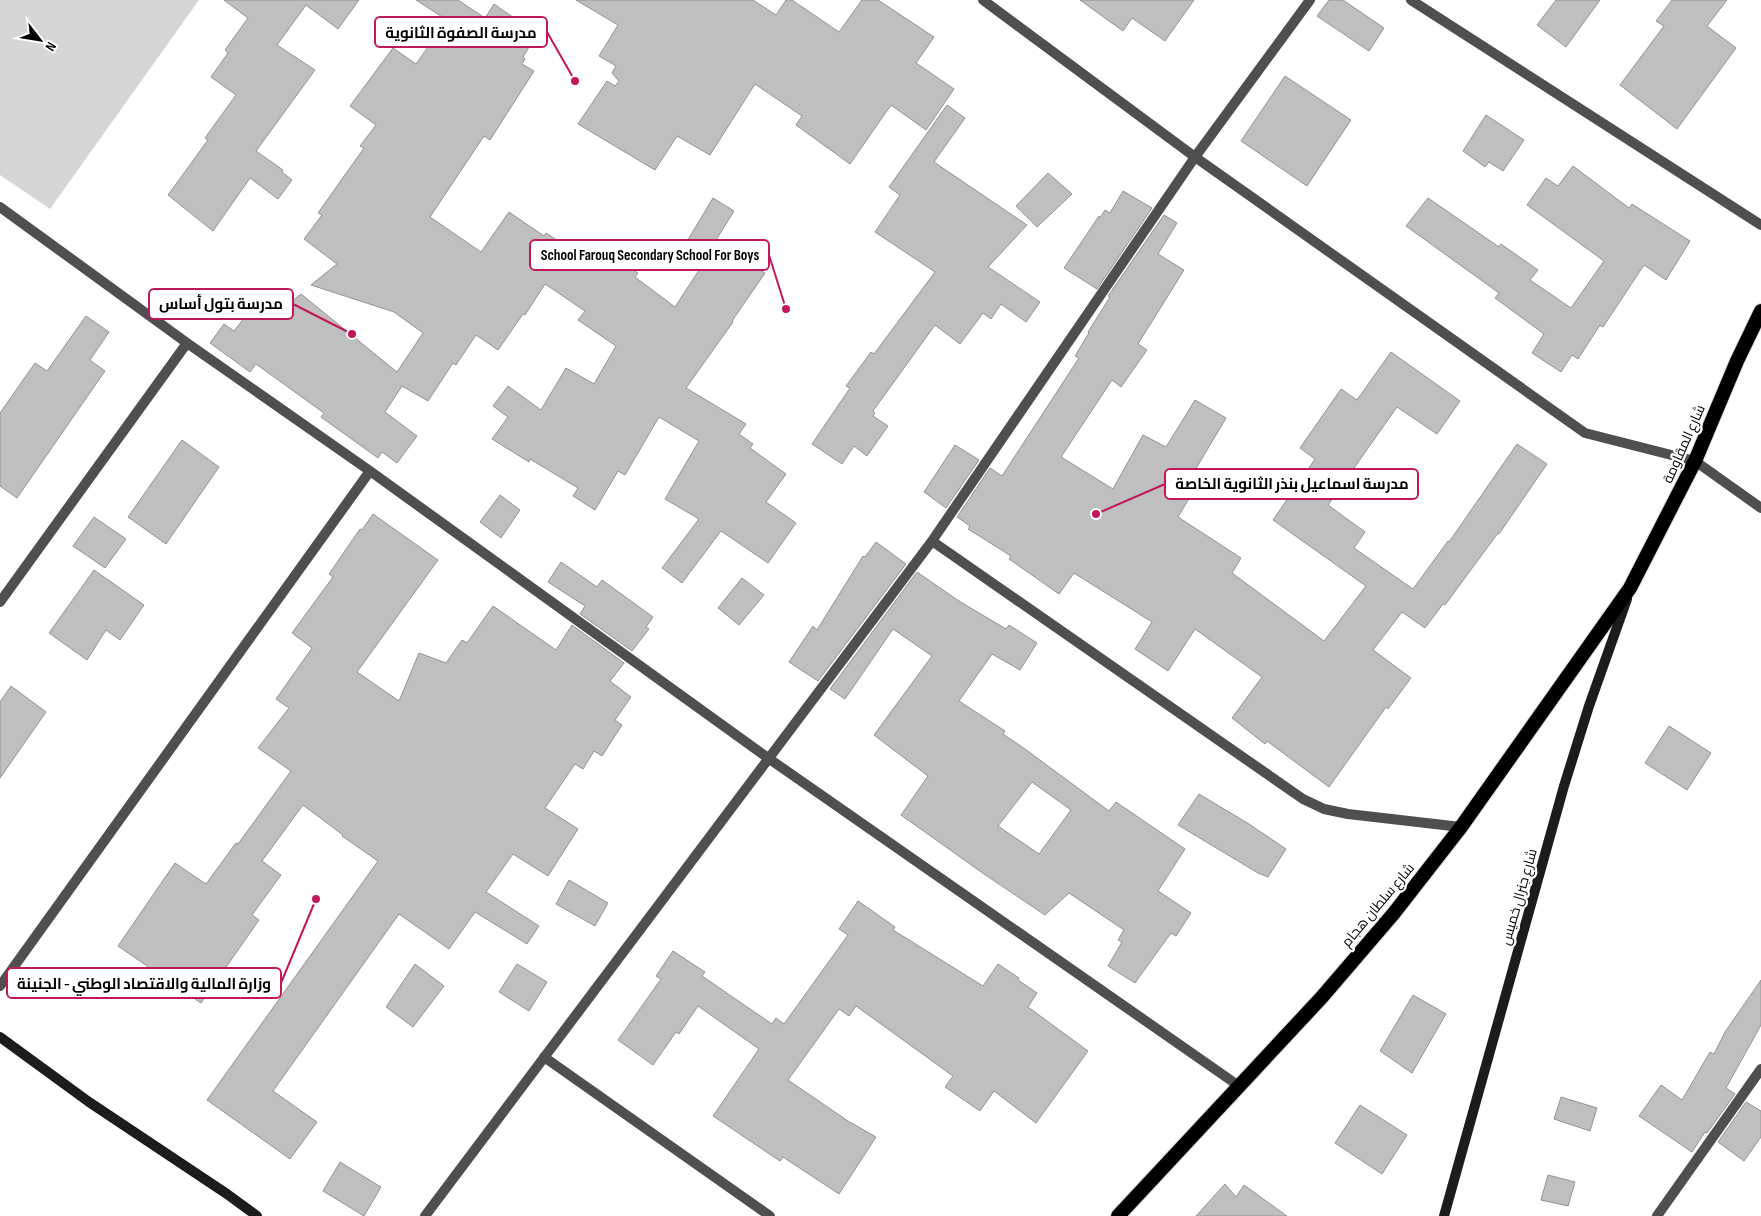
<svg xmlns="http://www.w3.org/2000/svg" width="1761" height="1216" font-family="'Sofia Sans Condensed',Cairo,sans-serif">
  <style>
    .green { fill: #d6d6d6 }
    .building { fill: #bfbfbf; stroke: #939393; fill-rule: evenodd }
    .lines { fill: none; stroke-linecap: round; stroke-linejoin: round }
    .trunk-casing { stroke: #dbdbdb; stroke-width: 16 }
    .minor { stroke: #4f4f4f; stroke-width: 10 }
    .secondary { stroke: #1c1c1c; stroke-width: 10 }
    .trunk { stroke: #000; stroke-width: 14 }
    .labels { text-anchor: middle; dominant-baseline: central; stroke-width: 4.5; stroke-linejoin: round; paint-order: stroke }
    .street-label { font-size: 14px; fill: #000; stroke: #fff }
    .leader { fill: none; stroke: #c2185b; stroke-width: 2 }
    .callout-dot { fill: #c2185b; stroke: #fff; stroke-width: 2 }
    .callout { fill: #fff; stroke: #c2185b; stroke-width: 2 }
    .callout-label { font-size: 15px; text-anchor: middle; font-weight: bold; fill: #000 }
  </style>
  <rect width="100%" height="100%" fill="#fff"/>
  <path class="green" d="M 0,0 L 199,0 L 50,209 L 0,175 Z"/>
  <path class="building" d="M 224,0 L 359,0 L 338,29 L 306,5 L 277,45 L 315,70 L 256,151 L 283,170 L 282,172 L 292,180 L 278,199 L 250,178 L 213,231 L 168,195 L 208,140 L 205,138 L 236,95 L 211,77 L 228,53 L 225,50 L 248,18 Z
    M 416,0 L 458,0 L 485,18 L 494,4 L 537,34 L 523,57 L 525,59 L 522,64 L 534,71 L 490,140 L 484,136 L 430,217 L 481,252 L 509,212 L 544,236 L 546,233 L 600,268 L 609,254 L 638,273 L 635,277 L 675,307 L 716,244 L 765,273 L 732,321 L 733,322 L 686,388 L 746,424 L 739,434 L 753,444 L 750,448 L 786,474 L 766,502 L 796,523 L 768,563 L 721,531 L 682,583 L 662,568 L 699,519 L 665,499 L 699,441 L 659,417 L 625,475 L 618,471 L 595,510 L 573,496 L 578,488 L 530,459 L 529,462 L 492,439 L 508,417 L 493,406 L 508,386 L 541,410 L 566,368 L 594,384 L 616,346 L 578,320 L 585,311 L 545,284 L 525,315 L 523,314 L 498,350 L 476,335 L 456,365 L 453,363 L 428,401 L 402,386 L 385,412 L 417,436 L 397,463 L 382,452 L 378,458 L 321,417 L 324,413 L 256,364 L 250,372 L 210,343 L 224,324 L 234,331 L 258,300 L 276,314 L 301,294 L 397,372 L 423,333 L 394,312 L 311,285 L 337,264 L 304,239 L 322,215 L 318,213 L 364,148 L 360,146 L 376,125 L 350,106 L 393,48 L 416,64 L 447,20 Z
    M 576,0 L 753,0 L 776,15 L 786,0 L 792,0 L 839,32 L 862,0 L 878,0 L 934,37 L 916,63 L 954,89 L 926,130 L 891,105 L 850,164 L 796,125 L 802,116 L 755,84 L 710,155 L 677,136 L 655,170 L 578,124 L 607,81 L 615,86 L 619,81 L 612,73 L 616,66 L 599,56 L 618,25 Z
    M 1080,0 L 1194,0 L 1165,41 L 1132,18 L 1123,31 Z
    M 1329,0 L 1343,0 L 1384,28 L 1369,51 L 1317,16 Z
    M 1556,0 L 1600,0 L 1566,47 L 1537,25 Z
    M 1672,0 L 1727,0 L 1707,26 L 1736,48 L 1677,129 L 1620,85 L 1664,26 L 1656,21 Z
    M 1285,76 L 1351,120 L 1307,186 L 1241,141 Z
    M 947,105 L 965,118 L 934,162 L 1027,225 L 988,267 L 1040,302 L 1026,322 L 1001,304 L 991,319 L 983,313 L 960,344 L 935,325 L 873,411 L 875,413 L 873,416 L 888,426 L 867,456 L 854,446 L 842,464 L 812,444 L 850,388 L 846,386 L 871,352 L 874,354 L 935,272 L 875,232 L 900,195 L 889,187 Z
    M 1486,115 L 1524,140 L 1503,171 L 1489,162 L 1485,167 L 1463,151 Z
    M 1573,166 L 1629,208 L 1632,204 L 1690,241 L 1666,280 L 1644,265 L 1603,327 L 1600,325 L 1578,359 L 1572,355 L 1561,372 L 1532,353 L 1544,334 L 1495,298 L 1499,293 L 1406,226 L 1428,198 L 1499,247 L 1501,244 L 1538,270 L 1530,280 L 1571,308 L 1604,261 L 1527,205 L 1546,178 L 1558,186 Z
    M 1048,173 L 1072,194 L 1037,227 L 1016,206 Z
    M 1123,191 L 1152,208 L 1097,289 L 1064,268 L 1099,216 L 1100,218 L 1105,210 L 1110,213 Z
    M 713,198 L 734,211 L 703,261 L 683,248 Z
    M 1164,215 L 1177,223 L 1158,254 L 1184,270 L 1138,344 L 1147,350 L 1121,387 L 1112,380 L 1061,457 L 1113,489 L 1143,435 L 1166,447 L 1195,400 L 1226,418 L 1188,482 L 1196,487 L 1178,517 L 1241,558 L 1232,573 L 1324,641 L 1366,586 L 1273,520 L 1315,459 L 1300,448 L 1341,389 L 1357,400 L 1391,352 L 1460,401 L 1437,434 L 1397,407 L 1328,505 L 1365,532 L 1354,548 L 1413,589 L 1448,541 L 1449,542 L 1517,444 L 1547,464 L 1499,534 L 1498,533 L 1445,605 L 1443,604 L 1425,628 L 1402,612 L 1373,650 L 1411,678 L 1388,709 L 1386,707 L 1329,787 L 1267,741 L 1265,744 L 1232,718 L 1262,677 L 1195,629 L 1168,671 L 1135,649 L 1152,622 L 1074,573 L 1059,594 L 1009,559 L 1011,556 L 968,529 L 970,526 L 957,517 L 990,468 L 1002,476 L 1079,358 L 1075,356 L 1089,333 L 1088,332 L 1110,297 L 1108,296 Z
    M 86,316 L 109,332 L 90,360 L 105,371 L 17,498 L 0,486 L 0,413 L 35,363 L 47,371 Z
    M 182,440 L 219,467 L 166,544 L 128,517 Z
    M 955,445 L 979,460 L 946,508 L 924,492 Z
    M 500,495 L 520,510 L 501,538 L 480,522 Z
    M 373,514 L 438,560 L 357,672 L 399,701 L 419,653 L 446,663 L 462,640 L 467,643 L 493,606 L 556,650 L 572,625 L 624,663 L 610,681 L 631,697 L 615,720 L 622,725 L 602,756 L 594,751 L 583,769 L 575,764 L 545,808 L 578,829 L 548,876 L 513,854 L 486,892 L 539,926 L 527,944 L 475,912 L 449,949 L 399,914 L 273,1091 L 317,1122 L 290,1159 L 207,1100 L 378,861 L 342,836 L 343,835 L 303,805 L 262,861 L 281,875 L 252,915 L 259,920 L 201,1003 L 118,946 L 175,863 L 206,884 L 236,843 L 238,844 L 291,771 L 258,748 L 289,708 L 276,699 L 312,648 L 292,633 L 333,577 L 329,574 L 360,529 L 362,530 Z
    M 94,517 L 126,539 L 105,568 L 73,546 Z
    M 876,542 L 906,564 L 818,681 L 789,662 L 813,626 L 817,630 L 863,556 L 865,557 Z
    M 561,562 L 597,587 L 602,580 L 653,617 L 646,627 L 649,629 L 632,651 L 580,614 L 585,606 L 548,582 Z
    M 94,570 L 144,605 L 120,640 L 106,630 L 87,660 L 49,633 Z
    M 917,572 L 959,601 L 1006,629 L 1009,625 L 1037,643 L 1020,670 L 992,654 L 959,701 L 1005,731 L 1003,734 L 1025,749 L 1109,811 L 1116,802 L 1185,849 L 1158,891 L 1191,913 L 1176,936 L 1171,933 L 1135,983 L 1108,966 L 1122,942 L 1118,940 L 1124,930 L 1069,893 L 1045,915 L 984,874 L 901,815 L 928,776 L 874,735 L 932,656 L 893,629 L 845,699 L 830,689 ZM 1032,782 L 1071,810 L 1039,854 L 998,826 Z
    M 742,578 L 764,595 L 739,625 L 718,608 Z
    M 11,686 L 46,712 L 0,778 L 0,702 Z
    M 1669,726 L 1711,753 L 1687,790 L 1645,763 Z
    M 1199,794 L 1249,824 L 1286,849 L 1268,877 L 1258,873 L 1178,825 Z
    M 569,880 L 608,903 L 595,926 L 556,904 Z
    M 858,901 L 895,927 L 893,930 L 983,986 L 998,964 L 1019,978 L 1018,980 L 1037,993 L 1028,1007 L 1088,1051 L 1036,1123 L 994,1091 L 980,1111 L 945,1087 L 953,1076 L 856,1006 L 849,1016 L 839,1009 L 788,1080 L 848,1121 L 876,1137 L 839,1194 L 783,1157 L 780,1161 L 713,1116 L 759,1049 L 698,1006 L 679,1034 L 676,1032 L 653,1065 L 618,1040 L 661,979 L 656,976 L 673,951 L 705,972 L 702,976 L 772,1024 L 776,1018 L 784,1024 L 848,935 L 839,929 Z
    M 415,964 L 444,986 L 413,1027 L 386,1007 Z
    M 517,964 L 547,982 L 529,1011 L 499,992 Z
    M 1761,980 L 1761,1025 L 1726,1088 L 1735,1094 L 1707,1133 L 1705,1132 L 1692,1152 L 1639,1116 L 1661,1085 L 1682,1100 L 1710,1052 L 1714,1054 L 1725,1032 Z
    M 1413,995 L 1446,1014 L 1412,1073 L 1380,1051 Z
    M 1561,1097 L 1597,1108 L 1590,1131 L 1554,1119 Z
    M 1746,1102 L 1761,1111 L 1761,1137 L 1744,1161 L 1718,1142 Z
    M 1360,1105 L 1407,1135 L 1382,1174 L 1335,1143 Z
    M 340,1162 L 381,1187 L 364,1216 L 323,1191 Z
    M 1548,1175 L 1575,1182 L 1568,1206 L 1541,1200 Z
    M 1225,1184 L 1236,1197 L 1244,1185 L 1287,1216 L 1196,1216 Z"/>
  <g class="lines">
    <defs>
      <path id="trunk" d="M 1118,1216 L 1322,997 L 1394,913 L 1461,827 L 1630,588 L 1695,461 L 1737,361 L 1761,311"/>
    </defs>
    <use href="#trunk" class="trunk-casing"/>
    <path class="minor" d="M 983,0 L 1195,157 L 1585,433 L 1695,461 L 1761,508
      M 1411,0 L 1761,225
      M 0,207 L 187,343 L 370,471 L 768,758 L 1239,1086
      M 932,541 L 1303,799 L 1324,809 L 1348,814 L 1461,827
      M 0,602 L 187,343
      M 0,986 L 370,471
      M 544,1057 L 770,1216
      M 425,1216 L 932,541 L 1195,157 L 1310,0
      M 1657,1216 L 1761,1069"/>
    <path class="secondary" d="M 0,1037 L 89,1102 L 227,1194 L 257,1216
      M 1444,1216 L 1564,786 L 1589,706 L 1627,599"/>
    <use href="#trunk" class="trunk"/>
  </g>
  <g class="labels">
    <g class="street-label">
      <text transform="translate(1684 444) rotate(-66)">شارع المقاومة</text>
      <text transform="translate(1519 897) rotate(-74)">شارع جنرال خميس</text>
      <text transform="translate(1378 905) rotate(-50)">شارع سلطان هجام</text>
    </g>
  </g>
  <path class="leader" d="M575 81L547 32M786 309L769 255M352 334L293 304M1096 514L1165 484M316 899L281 983"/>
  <g class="callout-dot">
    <circle cx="575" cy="81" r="5"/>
    <circle cx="786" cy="309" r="5"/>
    <circle cx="352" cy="334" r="5"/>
    <circle cx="1096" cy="514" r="5"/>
    <circle cx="316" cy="899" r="5"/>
  </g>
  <g class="callout">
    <rect x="375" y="17" width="172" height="30" rx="5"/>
    <rect x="530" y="240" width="239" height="30" rx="5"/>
    <rect x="149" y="289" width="144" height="30" rx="5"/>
    <rect x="1165" y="469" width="253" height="30" rx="5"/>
    <rect x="7" y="968" width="274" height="30" rx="5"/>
  </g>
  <g class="callout-label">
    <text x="461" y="38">مدرسة الصفوة الثانوية</text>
    <text x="650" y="260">School Farouq Secondary School For Boys</text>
    <text x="221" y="309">مدرسة بتول أساس</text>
    <text x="1292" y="489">مدرسة اسماعيل بنذر الثانوية الخاصة</text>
    <text x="144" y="989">وزارة المالية والاقتصاد الوطني - الجنينة</text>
  </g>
  <g transform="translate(40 40) rotate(121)" stroke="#ffffff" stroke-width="4" paint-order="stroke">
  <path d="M0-4L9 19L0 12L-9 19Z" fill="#000000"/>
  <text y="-8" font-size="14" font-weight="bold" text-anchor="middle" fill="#000000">N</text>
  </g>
</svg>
